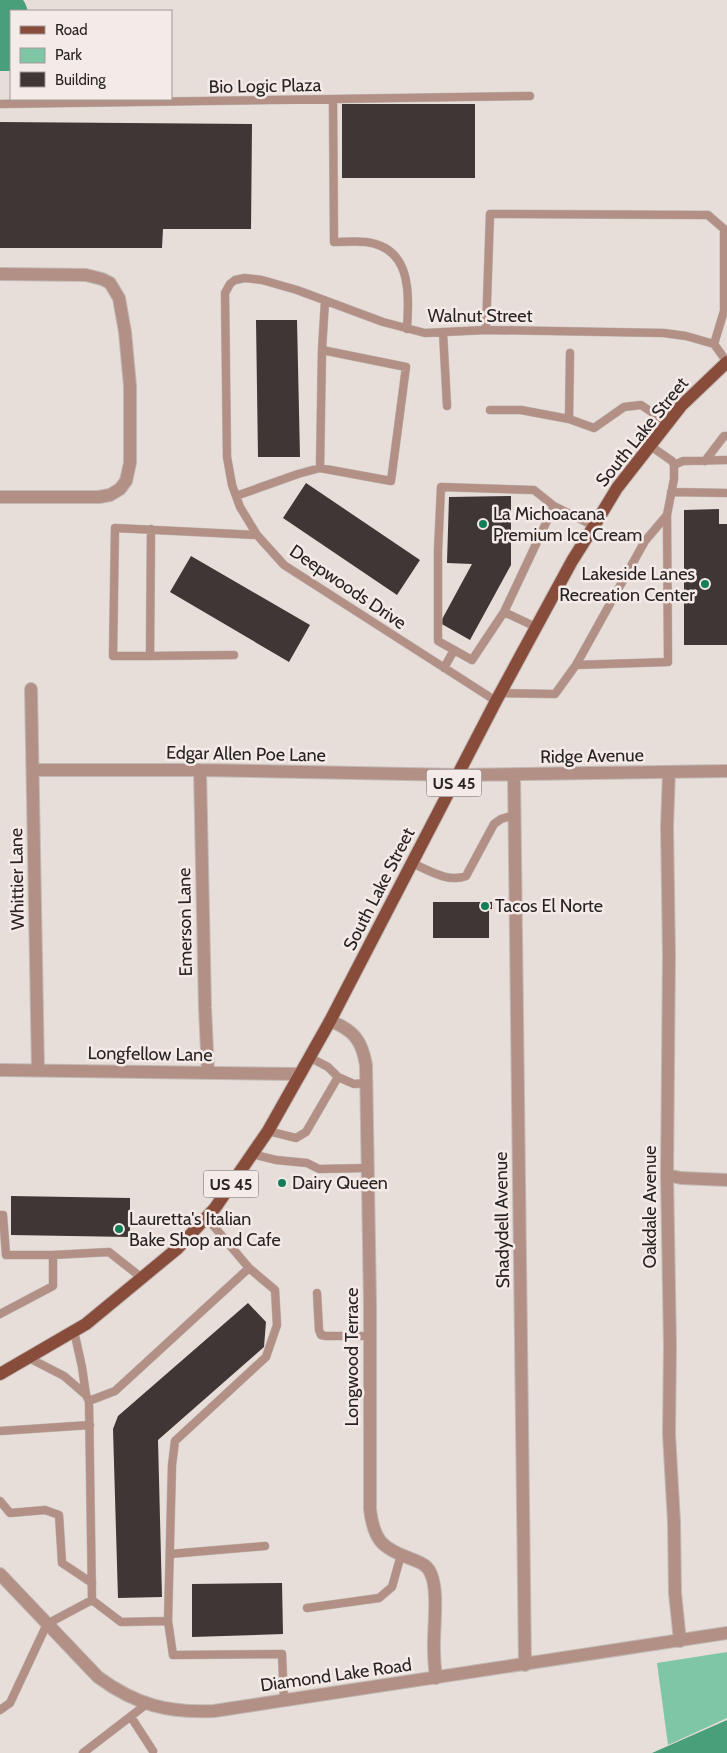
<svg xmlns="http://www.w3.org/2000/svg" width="727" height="1753" font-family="Cabin,sans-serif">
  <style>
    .green { fill: #7fc6a5 }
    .water { fill: #499f7a }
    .building { fill: #3f3735 }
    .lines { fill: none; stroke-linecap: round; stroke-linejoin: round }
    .service-casing { stroke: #c1b8b5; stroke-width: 9 }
    .minor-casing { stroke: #c1b8b5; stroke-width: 14 }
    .primary-casing { stroke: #c1b8b5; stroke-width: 14 }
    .service { stroke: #b39085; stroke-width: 8 }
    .minor { stroke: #b39085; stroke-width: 12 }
    .primary { stroke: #884c3a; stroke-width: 12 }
    .poi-dot { fill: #137e59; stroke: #f4eae7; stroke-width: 2 }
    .labels { text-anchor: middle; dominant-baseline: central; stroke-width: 5; stroke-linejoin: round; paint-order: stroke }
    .shield { fill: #f4eae7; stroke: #655f5e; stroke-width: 1 }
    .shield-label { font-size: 16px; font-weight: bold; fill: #282423 }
    .street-label { font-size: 18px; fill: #282423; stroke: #f4eae7 }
    .poi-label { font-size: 18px; fill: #282423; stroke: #f4eae7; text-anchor: start }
  </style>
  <rect width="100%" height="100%" fill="#e7ddd9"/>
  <path class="green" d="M 727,1652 L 727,1718 L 668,1745 L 657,1663 Z"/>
  <path class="water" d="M 0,0 L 23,0 L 25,3 L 28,11 L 11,11 L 11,71 L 0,71 Z
    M 727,1720 L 727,1753 L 652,1753 Z"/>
  <path class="building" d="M 342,104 L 475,104 L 475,178 L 342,178 Z
    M 0,122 L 252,124 L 251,229 L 163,229 L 162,248 L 0,248 Z
    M 256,320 L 297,320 L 300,457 L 258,457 Z
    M 306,483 L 420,560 L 397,595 L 283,518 Z
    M 511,496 L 511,565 L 470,640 L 440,623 L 472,564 L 447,563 L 449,497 Z
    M 719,509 L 719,524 L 727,524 L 727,645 L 684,645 L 684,510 Z
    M 191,556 L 310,625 L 289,662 L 170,592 Z
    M 433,902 L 492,902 L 492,909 L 489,909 L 489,938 L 433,938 Z
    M 11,1196 L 130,1198 L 130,1237 L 11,1235 Z
    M 248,1303 L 266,1322 L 264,1347 L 158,1440 L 162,1597 L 118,1598 L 113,1429 L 118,1416 Z
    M 282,1583 L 283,1634 L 192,1637 L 192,1584 Z"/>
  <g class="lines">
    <defs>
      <path id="service" d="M 333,100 L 334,242 C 344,242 356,241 366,242 C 412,248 409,293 407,329
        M 0,104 L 530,96
        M 486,330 L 490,214 L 708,215 L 724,229 L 724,311 L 714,344
        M 443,332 L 447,406
        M 570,353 L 569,419 L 594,428 L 624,407 L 641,405 L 668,423
        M 490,410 L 521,410 L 569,419
        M 649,445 L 672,461 L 674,465 L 674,479 L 667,515 L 668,662 L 576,665 L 645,541 L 667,515
        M 705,461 L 724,436 L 727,436
        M 674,465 L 683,461 L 727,460
        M 320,468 L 322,350 L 325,301
        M 671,492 L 727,493
        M 236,496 L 298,474 L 320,468 L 391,481 L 406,367 L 322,350
        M 151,529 L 150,656 L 113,656 L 115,528 L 257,535
        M 504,612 L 472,660 L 438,641 L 438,551 L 441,487 L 534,490 L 554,506
        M 536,627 L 504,612 L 554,506 L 594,526
        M 150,656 L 234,655
        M 444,668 L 454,650
        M 500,693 L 555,694 L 576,665
        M 496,701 L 284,565 L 257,535 L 240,507 L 232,485 L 227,457 L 225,293 L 230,284 L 235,280 L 245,278 L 262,280 L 297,290 L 383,322 L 425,333 L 486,330 L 664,333 L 686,336 L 714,344 L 727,362
        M 412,863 C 428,870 448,883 466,876 L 494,824 L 501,819 L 514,815
        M 309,1057 L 328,1067 L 338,1077 L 354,1084 L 367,1083
        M 268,1131 L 296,1138 L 306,1132 L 338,1077
        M 252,1154 L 276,1160 L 307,1163 L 319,1169 L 368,1168
        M 0,1215 L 3,1215 L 6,1255 L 53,1255
        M 317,1293 L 319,1330 L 321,1335 L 326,1336 L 370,1336
        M 0,1314 L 53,1286 L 53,1255 L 109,1252 L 142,1278
        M 29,1358 L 64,1376 L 86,1395 L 82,1367 L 74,1331
        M 86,1395 L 89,1401 L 92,1600
        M 89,1401 L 115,1391 L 249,1268 L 206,1217
        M 0,1431 L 90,1425
        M 0,1501 L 10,1513 L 45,1510 L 59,1515 L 62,1563 L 92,1583
        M 170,1554 L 265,1546
        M 307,1608 L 379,1598 L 392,1587 L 401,1555
        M 168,1621 L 172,1465 L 175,1441 L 266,1357 L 277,1325 L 275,1290 L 249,1268
        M 0,1710 L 10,1703 L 47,1624 L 92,1600 L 121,1622 L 168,1621 L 173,1655 L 282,1654 L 284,1701
        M 131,1717 L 153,1751
        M 83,1753 L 148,1703"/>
      <path id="minor" d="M 0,274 L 86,275 L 102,279 L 110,283 L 119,298 L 125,332 L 130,386 L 130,463 L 126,481 L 120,489 L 110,495 L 99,497 L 0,497
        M 31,689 L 38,1070
        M 33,770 L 200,770 L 458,775 L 727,771
        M 200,770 L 205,1008 L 208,1072
        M 669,772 L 667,826 L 669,955 L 667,1175 L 670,1346 L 669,1434 L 674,1522 L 675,1593 L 680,1641
        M 514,775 L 525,1665
        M 330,1021 C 354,1030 362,1041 366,1065 L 370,1304 L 370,1509 C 374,1544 384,1548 414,1560 C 422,1563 428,1566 431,1574 C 439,1592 433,1631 434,1651 C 434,1660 435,1669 436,1678
        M 0,1070 L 300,1074
        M 667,1175 L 681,1178 L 727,1180
        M 0,1574 L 98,1677 C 136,1705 168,1713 214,1711 L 727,1633"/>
      <path id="primary" d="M 0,1374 L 86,1324 L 178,1248 L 215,1208 L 268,1131 L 330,1021 L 496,701 L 572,561 L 594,526 L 617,488 L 681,406 L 727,362"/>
    </defs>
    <use href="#service" class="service-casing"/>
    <use href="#minor" class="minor-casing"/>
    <use href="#primary" class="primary-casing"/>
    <use href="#service" class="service"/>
    <use href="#minor" class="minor"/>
    <use href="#primary" class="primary"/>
  </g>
  <g class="poi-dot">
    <circle cx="483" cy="524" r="5"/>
    <circle cx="705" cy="584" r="5"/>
    <circle cx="485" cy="906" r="5"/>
    <circle cx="282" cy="1183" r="5"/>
    <circle cx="119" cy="1229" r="5"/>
  </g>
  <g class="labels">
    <g class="shield">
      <rect x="426.5" y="769.5" width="55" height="27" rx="4"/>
      <rect x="203.5" y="1170.5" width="55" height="27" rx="4"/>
    </g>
    <g class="shield-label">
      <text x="454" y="783">US 45</text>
      <text x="231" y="1184">US 45</text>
    </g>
    <g class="street-label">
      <text transform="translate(265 86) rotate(-1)">Bio Logic Plaza</text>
      <text x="480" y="316">Walnut Street</text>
      <text transform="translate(642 432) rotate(-51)">South Lake Street</text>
      <text transform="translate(348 587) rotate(34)">Deepwoods Drive</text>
      <text transform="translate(246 754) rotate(1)">Edgar Allen Poe Lane</text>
      <text transform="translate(592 756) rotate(-1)">Ridge Avenue</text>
      <text transform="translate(17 879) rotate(-91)">Whittier Lane</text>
      <text transform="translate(379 889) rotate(-63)">South Lake Street</text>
      <text transform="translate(185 922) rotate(-91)">Emerson Lane</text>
      <text transform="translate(150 1054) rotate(1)">Longfellow Lane</text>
      <text transform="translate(650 1207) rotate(-90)">Oakdale Avenue</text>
      <text transform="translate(502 1220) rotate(-91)">Shadydell Avenue</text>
      <text transform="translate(352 1357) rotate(-90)">Longwood Terrace</text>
      <text transform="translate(336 1675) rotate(-8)">Diamond Lake Road</text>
    </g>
    <g class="poi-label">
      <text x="493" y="514">La Michoacana<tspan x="493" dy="21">Premium Ice Cream</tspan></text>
      <text x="695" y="574" text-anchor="end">Lakeside Lanes<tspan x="695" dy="21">Recreation Center</tspan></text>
      <text x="495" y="906">Tacos El Norte</text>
      <text x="292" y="1183">Dairy Queen</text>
      <text x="129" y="1219">Lauretta's Italian<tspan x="129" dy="21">Bake Shop and Cafe</tspan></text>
    </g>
  </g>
  <rect x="10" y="10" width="162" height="90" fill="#f4eae7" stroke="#a29b99"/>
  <rect x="20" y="26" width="25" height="8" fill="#884c3a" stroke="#a29b99"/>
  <text x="55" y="35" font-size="15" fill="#282423">Road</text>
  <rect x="20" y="48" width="25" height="15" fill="#7fc6a5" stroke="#a29b99"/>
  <text x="55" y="60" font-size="15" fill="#282423">Park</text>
  <rect x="20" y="72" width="25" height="15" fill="#3f3735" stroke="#a29b99"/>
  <text x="55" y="85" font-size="15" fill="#282423">Building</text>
</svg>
